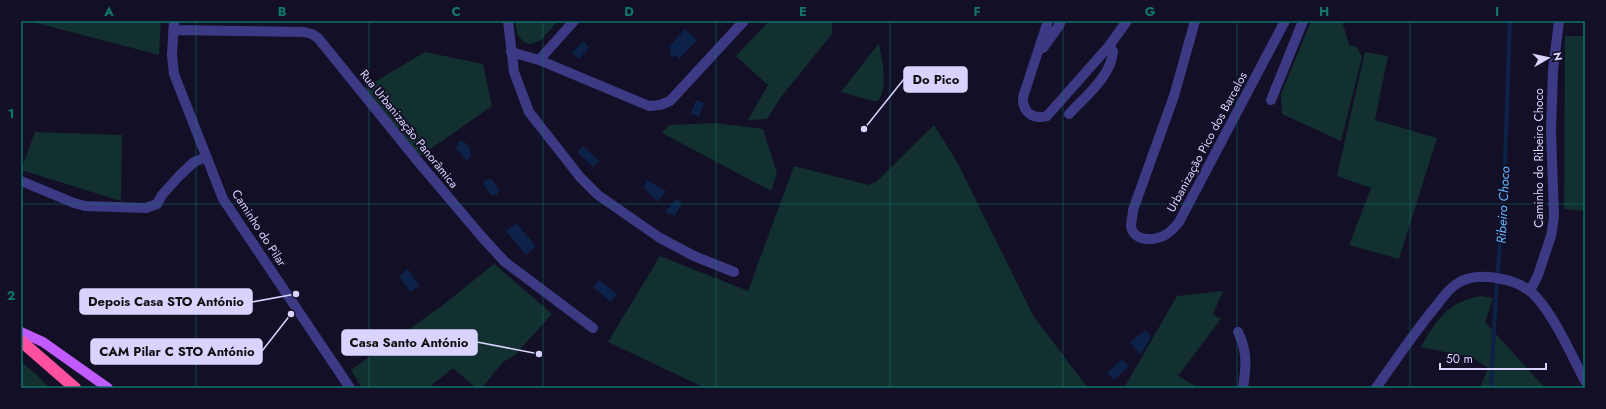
<svg xmlns="http://www.w3.org/2000/svg" width="1606" height="409" font-family="Jost,sans-serif">
  <style>
    .green { fill: #12302f }
    .water { fill: #0c2248 }
    .lines { fill: none; stroke-linecap: round; stroke-linejoin: round }
    .stream { stroke: #0c2248; stroke-width: 4 }
    .minor { stroke: #3d3a85; stroke-width: 10 }
    .major { stroke: #c25bff; stroke-width: 10 }
    .highway { stroke: #ff4fa3; stroke-width: 12 }
    .grid { fill: none; stroke: #0f766e; stroke-width: 1; stroke-opacity: 0.55 }
    .labels { text-anchor: middle; dominant-baseline: central; stroke-width: 4; stroke-linejoin: round; paint-order: stroke }
    .street-label { font-size: 12px; fill: #d9d4ff; stroke: #130f26 }
    .water-label { font-size: 13px; font-style: italic; fill: #62b6ff; stroke: #130f26 }
    .leader { fill: none; stroke: #d9d4ff; stroke-width: 1.5 }
    .callout-dot { fill: #d9d4ff; stroke: #130f26; stroke-width: 1.5 }
    .callout { fill: #d9d4ff; stroke: #d9d4ff; stroke-width: 1.5 }
    .callout-label { font-size: 13px; text-anchor: middle; font-weight: bold; fill: #111 }
    .neatline { fill: none; stroke: #0f766e; stroke-width: 1.5 }
    .grid-label { font-size: 13px; text-anchor: middle; font-weight: bold; fill: #0f766e }
  </style>
  <rect width="100%" height="100%" fill="#130f26"/>
  <path class="green" d="M 29,21 L 161,21 L 159,55 Z
    M 515,21 L 558,21 L 541,40 L 531,44 L 525,43 L 518,36 Z
    M 769,21 L 832,21 L 832,34 L 781,97 L 767,119 L 748,120 L 768,85 L 736,56 Z
    M 1311,21 L 1342,21 L 1349,45 L 1357,47 L 1362,57 L 1341,141 L 1282,114 L 1281,94 Z
    M 1565,36 L 1585,36 L 1585,211 L 1564,209 Z
    M 879,43 C 882,61 889,86 878,101 L 873,101 L 841,92 Z
    M 425,52 L 483,64 L 492,106 L 416,159 L 361,90 Z
    M 1365,52 L 1388,56 L 1375,120 L 1437,138 L 1399,259 L 1349,245 L 1371,188 L 1337,176 Z
    M 716,123 L 763,129 L 777,173 L 771,191 L 662,133 L 669,125 Z
    M 934,125 L 956,160 L 1034,317 L 1088,388 L 705,388 L 608,342 L 660,256 L 748,291 L 794,166 L 869,185 L 876,182 Z
    M 35,132 L 122,135 L 121,201 L 21,170 Z
    M 494,264 L 552,314 L 515,355 L 503,362 L 482,388 L 476,388 L 453,368 L 428,388 L 362,388 L 351,370 L 443,305 Z
    M 1223,291 L 1213,314 L 1221,319 L 1178,376 L 1199,388 L 1124,388 L 1177,296 Z
    M 1481,296 L 1493,298 L 1485,322 L 1545,388 L 1480,388 L 1488,368 L 1473,358 L 1421,347 C 1436,320 1449,301 1481,296 Z
    M 21,362 L 35,373 L 49,388 L 21,388 Z"/>
  <path class="water" d="M 685,29 L 697,40 L 679,59 L 677,56 L 672,57 L 670,56 L 671,51 L 668,48 Z
    M 583,41 L 589,47 L 579,59 L 572,53 Z
    M 696,100 L 704,103 L 699,117 L 691,113 Z
    M 462,141 C 469,144 472,150 470,157 L 467,160 L 463,158 L 462,154 L 456,149 L 458,142 Z
    M 583,146 L 599,161 L 593,167 L 577,152 Z
    M 487,179 L 492,180 L 499,189 L 497,195 L 491,195 L 484,185 L 484,181 Z
    M 647,180 L 666,191 L 658,202 L 643,187 Z
    M 676,199 L 682,202 L 675,216 L 665,212 Z
    M 516,223 L 536,246 L 526,255 L 506,231 Z
    M 408,269 L 419,286 L 410,292 L 399,276 Z
    M 599,280 L 617,294 L 611,302 L 593,287 Z
    M 1146,330 L 1151,337 L 1140,355 L 1130,342 Z
    M 1122,359 L 1129,366 L 1114,380 L 1107,373 Z"/>
  <g class="lines">
    <path class="stream" d="M 1491,388 L 1495,311 L 1504,188 L 1510,21"/>
    <path class="minor" d="M 174,21 L 172,55 L 174,74 L 223,199 L 350,388
      M 508,21 L 514,72 L 529,112 L 580,177 L 598,195 L 660,238 L 694,256 L 734,272
      M 1048,21 L 1023,97 C 1022,112 1033,120 1047,116 L 1109,46 L 1127,21
      M 1195,21 L 1174,96 L 1133,210 C 1133,215 1131,221 1131,226 C 1133,242 1155,241 1165,235 C 1171,232 1175,227 1179,222 L 1285,21
      M 173,30 L 304,32 L 312,34 L 318,38 L 416,159 L 482,237 L 505,262 L 593,328
      M 1043,48 L 1058,27 L 1061,21
      M 511,52 L 539,60 L 649,106 L 660,105 L 670,101 L 744,21
      M 539,60 L 574,21
      M 1271,100 L 1303,21
      M 1069,114 C 1085,97 1112,75 1113,51 L 1109,46
      M 21,181 L 74,203 L 85,206 L 146,208 L 157,204 L 162,195 L 180,175 L 194,162 L 206,157
      M 1530,291 L 1538,275 L 1551,236 L 1554,217 L 1551,131 L 1553,70 L 1559,21
      M 1238,332 C 1248,352 1246,367 1243,388
      M 1376,388 C 1396,360 1415,331 1437,305 C 1443,297 1449,288 1458,283 C 1471,275 1488,276 1502,279 C 1517,282 1529,288 1538,299 C 1556,320 1572,356 1585,381"/>
    <path class="major" d="M 21,332 L 43,342 L 108,388"/>
    <path class="highway" d="M 21,341 L 75,388"/>
  </g>
  <path class="grid" d="M 196,21 L 196,388M 369,21 L 369,388M 543,21 L 543,388M 716,21 L 716,388M 890,21 L 890,388M 1063,21 L 1063,388M 1237,21 L 1237,388M 1410,21 L 1410,388M 21,204 L 1585,204"/>
  <g class="labels">
    <g class="street-label">
      <text transform="translate(409 129) rotate(51)">Rua Urbanização Panorâmica</text>
      <text transform="translate(1207 142) rotate(-62)">Urbanização Pico dos Barcelos</text>
      <text transform="translate(1539 158) rotate(-90)">Caminho do Ribeiro Choco</text>
      <text transform="translate(259 228) rotate(57)">Caminho do Pilar</text>
    </g>
    <g class="water-label">
      <text transform="translate(1503 205) rotate(-87)">Ribeiro Choco</text>
    </g>
  </g>
  <path class="leader" d="M864 129L904 79M296 294L252 302M539 354L477 342M291 314L262 351"/>
  <g class="callout-dot">
    <circle cx="864" cy="129" r="4"/>
    <circle cx="296" cy="294" r="4"/>
    <circle cx="539" cy="354" r="4"/>
    <circle cx="291" cy="314" r="4"/>
  </g>
  <g class="callout">
    <rect x="904" y="67" width="63" height="25" rx="4"/>
    <rect x="80" y="289" width="172" height="25" rx="4"/>
    <rect x="342" y="330" width="135" height="25" rx="4"/>
    <rect x="91" y="339" width="171" height="25" rx="4"/>
  </g>
  <g class="callout-label">
    <text x="936" y="84">Do Pico</text>
    <text x="166" y="306">Depois Casa STO António</text>
    <text x="409" y="347">Casa Santo António</text>
    <text x="177" y="356">CAM Pilar C STO António</text>
  </g>
  <rect width="1606" height="409" fill="none" stroke="#130f26" stroke-width="44"/>
  <g transform="translate(1548 58) rotate(81)" stroke="#130f26" stroke-width="3" paint-order="stroke">
  <path d="M0-3L7 15L0 10L-7 15Z" fill="#d9d4ff"/>
  <text y="-6" font-size="11" font-weight="bold" text-anchor="middle" fill="#d9d4ff">N</text>
  </g>
  <path d="M1440 363v6h106v-6" fill="none" stroke="#d9d4ff" stroke-width="2"/>
  <text x="1446" y="363" font-size="12" fill="#d9d4ff" stroke="#130f26" stroke-width="3" paint-order="stroke">50 m</text>
  <rect x="22" y="22" width="1562" height="365" class="neatline"/>
  <g class="grid-label">
    <text x="109" y="16">A</text>
    <text x="282" y="16">B</text>
    <text x="456" y="16">C</text>
    <text x="629" y="16">D</text>
    <text x="803" y="16">E</text>
    <text x="977" y="16">F</text>
    <text x="1150" y="16">G</text>
    <text x="1324" y="16">H</text>
    <text x="1497" y="16">I</text>
    <text x="11" y="118">1</text>
    <text x="11" y="300">2</text>
  </g>
</svg>
